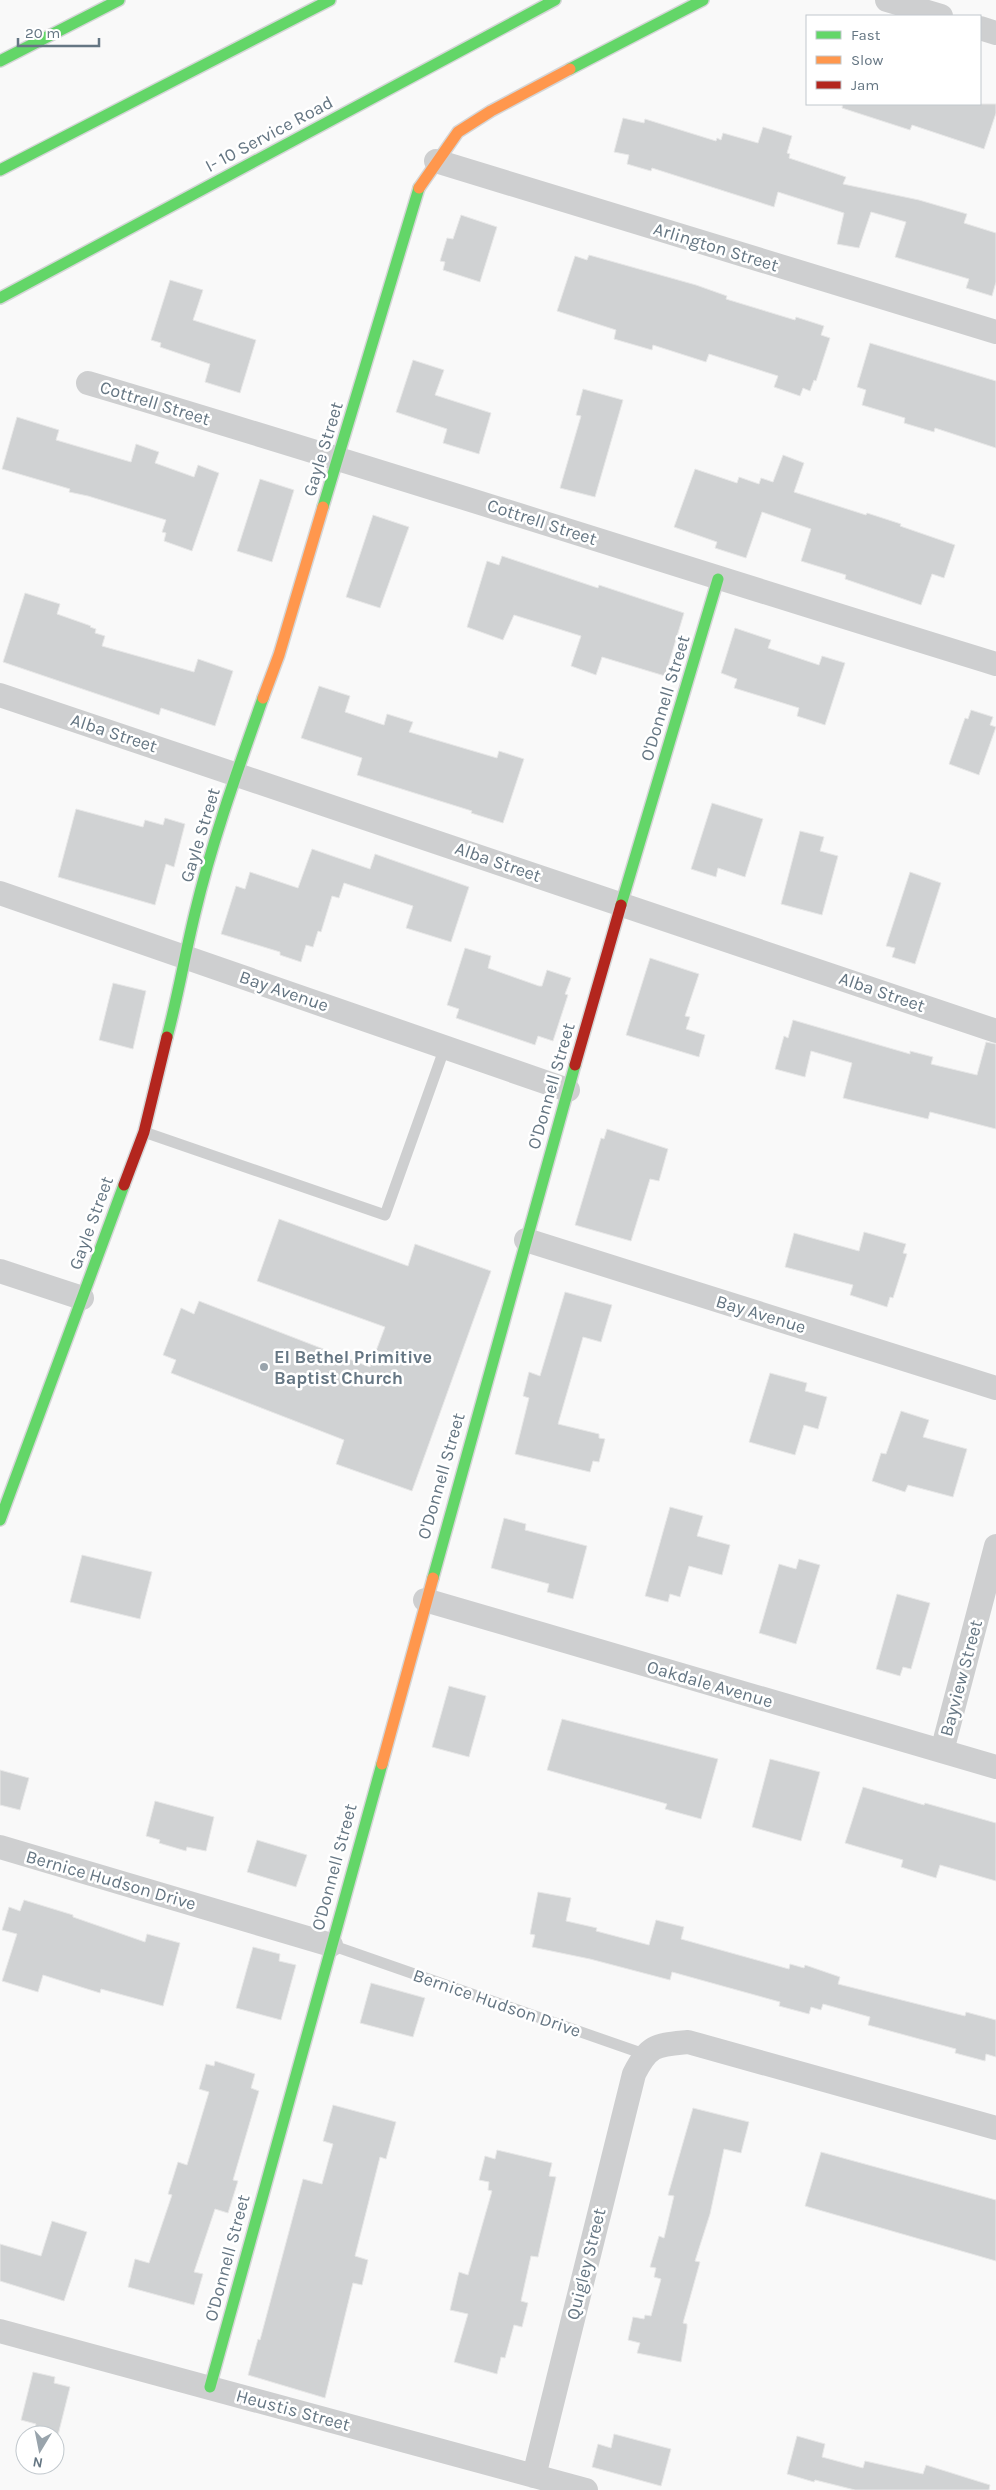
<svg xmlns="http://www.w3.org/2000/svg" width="996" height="2490" font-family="Karla,sans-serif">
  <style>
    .building { fill: #d0d2d3; stroke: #e8e8e8 }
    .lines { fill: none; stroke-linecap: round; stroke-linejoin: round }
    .fast-casing { stroke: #d5d6d7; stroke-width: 14 }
    .slow-casing { stroke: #d5d6d7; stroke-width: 14 }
    .jam-casing { stroke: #d5d6d7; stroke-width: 14 }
    .lane { stroke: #cecfd0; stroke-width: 11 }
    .street { stroke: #cecfd0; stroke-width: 24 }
    .fast { stroke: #63d668; stroke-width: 11 }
    .slow { stroke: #ff974d; stroke-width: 11 }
    .jam { stroke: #b3261e; stroke-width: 11 }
    .poi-dot { fill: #99a4ac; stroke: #fff; stroke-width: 2 }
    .labels { text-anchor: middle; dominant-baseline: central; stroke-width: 5; stroke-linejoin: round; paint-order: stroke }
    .street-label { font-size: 18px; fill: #657683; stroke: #fff }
    .poi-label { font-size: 18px; font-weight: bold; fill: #657683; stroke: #fff; text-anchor: start }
  </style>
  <rect width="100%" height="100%" fill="#f9f9f9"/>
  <path class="building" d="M 843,104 L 996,104 L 996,113 L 984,149 L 912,125 L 910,130 L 842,108 Z
    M 623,118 L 644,123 L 645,119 L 716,141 L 717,138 L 721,140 L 723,133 L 758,143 L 763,127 L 792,136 L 787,153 L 790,154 L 789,158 L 846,177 L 843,184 L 919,200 L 967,214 L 964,223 L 996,233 L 996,282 L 992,296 L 966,288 L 969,279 L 895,257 L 906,222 L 871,212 L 859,248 L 837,244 L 844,213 L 778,192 L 774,207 L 652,168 L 651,171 L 627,164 L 629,155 L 614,152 Z
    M 461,215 L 497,227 L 480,282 L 443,270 L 445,262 L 440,261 L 447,238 L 453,239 Z
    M 589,255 L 696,285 L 727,296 L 726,299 L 795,320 L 796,317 L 824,326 L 821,335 L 830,338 L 816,381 L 814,380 L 810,391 L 803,388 L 800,396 L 774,387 L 778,376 L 709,354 L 706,362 L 653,345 L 652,350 L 614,339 L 616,330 L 557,311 L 575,256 L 587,260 Z
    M 170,280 L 203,290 L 193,320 L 256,340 L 240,393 L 205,382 L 210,364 L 160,347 L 161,343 L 151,340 Z
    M 870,343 L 996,381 L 996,448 L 935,428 L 934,432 L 904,423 L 905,418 L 862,405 L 866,390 L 857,387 Z
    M 413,360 L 444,370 L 435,395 L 491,413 L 479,454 L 443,443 L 447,429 L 396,412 Z
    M 583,389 L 623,400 L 595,497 L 560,488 L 581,416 L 576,415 Z
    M 17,417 L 59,430 L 56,440 L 131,462 L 136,444 L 159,452 L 155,463 L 194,477 L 198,465 L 219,473 L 192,551 L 164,541 L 166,533 L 162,532 L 166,520 L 88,496 L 69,492 L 70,489 L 2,469 Z
    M 783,455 L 804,463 L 794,492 L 866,515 L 867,513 L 901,524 L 900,526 L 955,545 L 944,578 L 932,574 L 921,605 L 845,579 L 846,575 L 801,561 L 811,529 L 762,512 L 746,558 L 715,548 L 717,542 L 674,527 L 695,469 L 737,483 L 739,477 L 759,484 L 761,478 L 773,482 Z
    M 260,479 L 294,490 L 272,562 L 237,551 Z
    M 373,515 L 409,527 L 380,608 L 346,597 Z
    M 502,556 L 598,588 L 599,585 L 684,613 L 665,676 L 602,657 L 596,675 L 571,666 L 581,636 L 514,615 L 503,640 L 467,627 L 487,561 L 499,565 Z
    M 25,593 L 60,604 L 57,614 L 91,626 L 90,627 L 96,629 L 95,633 L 105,636 L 102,646 L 194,672 L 198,659 L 233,671 L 215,726 L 161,708 L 159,715 L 3,662 Z
    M 735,628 L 771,640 L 768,648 L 819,665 L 822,656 L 845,663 L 825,725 L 797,716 L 799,708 L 734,688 L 737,679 L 721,673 Z
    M 319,686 L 350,696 L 345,712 L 384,725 L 387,714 L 413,722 L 409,732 L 497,758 L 499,751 L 524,759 L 503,823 L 471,813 L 472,811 L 357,775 L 362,758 L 301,738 Z
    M 971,710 L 993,717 L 990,725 L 996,727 L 979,775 L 949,764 L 965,718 L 968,719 Z
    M 712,803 L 763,819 L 745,877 L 718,868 L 716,877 L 691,869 Z
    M 76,809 L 143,827 L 145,820 L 163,825 L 165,818 L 185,824 L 174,867 L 166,864 L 155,905 L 58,877 Z
    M 800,831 L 824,837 L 820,851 L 838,856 L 822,915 L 781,904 Z
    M 312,849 L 370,869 L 375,854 L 469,887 L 451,942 L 406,928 L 413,906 L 344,883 L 339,898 L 332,896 L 321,932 L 318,931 L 313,947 L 306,945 L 301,962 L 280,955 L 280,952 L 221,934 L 236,886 L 245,889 L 250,872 L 298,888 Z
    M 910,872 L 941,883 L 915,964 L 892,957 L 895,948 L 886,946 Z
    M 465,948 L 491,956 L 488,968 L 539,986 L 542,986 L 547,970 L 571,978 L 565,994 L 568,995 L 553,1041 L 538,1036 L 535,1045 L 456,1018 L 459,1009 L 447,1005 Z
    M 650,958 L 699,974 L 685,1016 L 690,1017 L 686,1029 L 705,1035 L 699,1057 L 626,1035 Z
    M 113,983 L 146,991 L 133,1049 L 99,1040 Z
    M 793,1020 L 910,1054 L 910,1051 L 933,1057 L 931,1064 L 977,1075 L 986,1042 L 996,1044 L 996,1129 L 930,1112 L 928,1119 L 843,1098 L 852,1063 L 811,1051 L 805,1077 L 775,1069 L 784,1036 L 788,1038 Z
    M 607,1129 L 668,1149 L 659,1181 L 650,1179 L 631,1241 L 575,1225 L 601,1138 L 604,1139 Z
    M 279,1219 L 408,1266 L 415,1244 L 491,1271 L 412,1491 L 336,1464 L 344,1440 L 171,1373 L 176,1360 L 163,1355 L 181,1308 L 194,1314 L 199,1301 L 370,1367 L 385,1327 L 257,1281 Z
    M 864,1232 L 906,1244 L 903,1253 L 907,1254 L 893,1298 L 890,1297 L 887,1307 L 850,1295 L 853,1285 L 785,1267 L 794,1233 L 859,1251 Z
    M 565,1292 L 612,1305 L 601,1342 L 583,1337 L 558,1424 L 599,1434 L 599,1438 L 605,1439 L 599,1462 L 593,1461 L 590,1472 L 515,1454 L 529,1398 L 523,1396 L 529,1372 L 540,1376 Z
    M 770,1373 L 807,1383 L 805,1391 L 827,1397 L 818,1429 L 804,1425 L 795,1455 L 749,1442 Z
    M 901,1411 L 929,1420 L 923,1437 L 967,1449 L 953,1497 L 908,1485 L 905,1492 L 872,1481 L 881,1453 L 886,1454 Z
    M 670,1507 L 703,1516 L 697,1536 L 730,1545 L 722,1575 L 689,1566 L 680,1597 L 670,1594 L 668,1602 L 645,1596 Z
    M 504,1518 L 526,1524 L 525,1530 L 587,1546 L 573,1599 L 547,1592 L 549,1584 L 491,1568 Z
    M 82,1555 L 152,1572 L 140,1619 L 70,1602 Z
    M 799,1559 L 820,1565 L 796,1644 L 759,1633 L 779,1564 L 796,1569 Z
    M 897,1594 L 930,1603 L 911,1669 L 903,1667 L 900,1676 L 876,1669 Z
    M 449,1686 L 486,1696 L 469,1757 L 432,1747 Z
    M 562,1719 L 718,1759 L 701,1819 L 665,1809 L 667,1804 L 547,1770 Z
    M 770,1759 L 820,1772 L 801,1841 L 752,1827 Z
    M 0,1770 L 29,1778 L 20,1810 L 0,1805 Z
    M 863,1787 L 924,1805 L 925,1803 L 996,1823 L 996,1881 L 940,1865 L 936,1878 L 901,1867 L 903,1860 L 845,1843 Z
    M 155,1801 L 214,1817 L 206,1851 L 187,1847 L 186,1851 L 159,1843 L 160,1840 L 146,1836 Z
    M 257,1840 L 307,1855 L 296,1887 L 247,1872 Z
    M 538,1892 L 571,1898 L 566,1921 L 597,1928 L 596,1931 L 649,1945 L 656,1920 L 684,1927 L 681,1939 L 789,1969 L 790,1964 L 804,1968 L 805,1965 L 840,1977 L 838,1984 L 965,2016 L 966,2012 L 996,2020 L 996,2057 L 986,2054 L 985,2061 L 955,2053 L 956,2049 L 868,2025 L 870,2017 L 823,2004 L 821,2010 L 811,2007 L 809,2014 L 779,2006 L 780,2002 L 672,1972 L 670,1980 L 590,1959 L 532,1947 L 535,1935 L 530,1934 Z
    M 24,1900 L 73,1915 L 73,1917 L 145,1942 L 147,1934 L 180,1943 L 163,2006 L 101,1989 L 100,1993 L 43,1975 L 38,1992 L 2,1981 L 17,1934 L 2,1930 L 9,1907 L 20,1911 Z
    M 253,1947 L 280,1954 L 279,1961 L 296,1965 L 281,2020 L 236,2008 Z
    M 371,1983 L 425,1998 L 413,2037 L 360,2023 Z
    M 215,2061 L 255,2074 L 251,2088 L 259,2091 L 233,2180 L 238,2181 L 228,2213 L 215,2209 L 194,2272 L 203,2274 L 194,2305 L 128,2287 L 135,2259 L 149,2263 L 172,2195 L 168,2194 L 178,2162 L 187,2165 L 209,2092 L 199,2089 L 206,2064 L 214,2066 Z
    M 333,2105 L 396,2122 L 386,2159 L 380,2157 L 355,2256 L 368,2260 L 362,2285 L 353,2283 L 325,2398 L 248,2375 L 258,2339 L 260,2340 L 303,2179 L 322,2184 L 333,2144 L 323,2141 Z
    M 693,2108 L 749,2122 L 741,2153 L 724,2149 L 710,2214 L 695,2261 L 700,2262 L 683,2323 L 687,2324 L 687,2328 L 681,2362 L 637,2353 L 640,2343 L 628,2340 L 633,2317 L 644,2319 L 645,2315 L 651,2316 L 661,2279 L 654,2277 L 656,2268 L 650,2267 L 659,2236 L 664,2238 L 674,2196 L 668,2195 Z
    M 497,2150 L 552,2163 L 549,2176 L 556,2177 L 538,2257 L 531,2256 L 521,2301 L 528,2303 L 522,2327 L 514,2325 L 505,2358 L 501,2357 L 497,2374 L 454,2362 L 468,2314 L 450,2310 L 459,2272 L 468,2275 L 492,2191 L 488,2190 L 489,2182 L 479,2180 L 485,2156 L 495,2159 Z
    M 821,2152 L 996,2200 L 996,2261 L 805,2206 Z
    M 52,2221 L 87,2232 L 64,2301 L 0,2281 L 0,2244 L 41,2256 Z
    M 33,2372 L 55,2377 L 54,2383 L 70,2387 L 58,2435 L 33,2435 L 36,2424 L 21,2420 Z
    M 614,2434 L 671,2449 L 661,2486 L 592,2467 L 598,2444 L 611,2448 Z
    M 797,2436 L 825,2444 L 822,2457 L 863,2468 L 865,2461 L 923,2474 L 926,2465 L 990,2485 L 989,2490 L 855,2490 L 815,2480 L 814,2482 L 787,2474 Z"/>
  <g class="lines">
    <defs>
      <path id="fast" d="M 0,61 L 119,0
        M 570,69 L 703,0
        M 0,170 L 330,0
        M 0,298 L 555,0
        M 323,507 L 419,188
        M 621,905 L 718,579
        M 167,1037 C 178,996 185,954 195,913 C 212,841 238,769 263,698
        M 0,1520 L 124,1185
        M 433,1578 L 575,1065
        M 210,2387 L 382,1764"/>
      <path id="slow" d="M 419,188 L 458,132 L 491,111 L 570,69
        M 263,698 L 279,655 L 323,507
        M 382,1764 L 433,1578"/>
      <path id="jam" d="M 575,1065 L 621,905
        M 124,1185 L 144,1132 L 167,1037"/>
    </defs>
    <use href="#fast" class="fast-casing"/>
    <use href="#slow" class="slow-casing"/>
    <use href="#jam" class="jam-casing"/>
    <path class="lane" d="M 144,1132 L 385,1215 L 445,1047
      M 331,1945 L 644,2054"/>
    <path class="street" d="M 887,0 L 941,16
      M 980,28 L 996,33
      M 436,161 L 996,332
      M 88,383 C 392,473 693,571 996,664
      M 0,695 L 996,1031
      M 0,893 L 568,1090
      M 526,1240 L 996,1388
      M 0,1271 L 82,1298
      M 425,1600 L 996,1767
      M 942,1751 L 996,1546
      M 0,1847 L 331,1945
      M 0,2331 L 586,2490
      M 534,2476 L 634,2074 C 649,2044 657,2045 688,2042 L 996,2128"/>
    <use href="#fast" class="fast"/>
    <use href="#slow" class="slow"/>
    <use href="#jam" class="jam"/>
  </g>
  <circle class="poi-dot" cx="264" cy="1367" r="5"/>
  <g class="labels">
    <g class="street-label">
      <text transform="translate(269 134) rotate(-28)">I- 10 Service Road</text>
      <text transform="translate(716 247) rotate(17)">Arlington Street</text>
      <text transform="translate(155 403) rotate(17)">Cottrell Street</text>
      <text transform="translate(323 449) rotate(-73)">Gayle Street</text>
      <text transform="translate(542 522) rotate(18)">Cottrell Street</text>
      <text transform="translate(665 698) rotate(-73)">O'Donnell Street</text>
      <text transform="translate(114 733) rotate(18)">Alba Street</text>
      <text transform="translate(200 835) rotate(-73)">Gayle Street</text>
      <text transform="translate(498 862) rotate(19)">Alba Street</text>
      <text transform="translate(284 991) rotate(19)">Bay Avenue</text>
      <text transform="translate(882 992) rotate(19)">Alba Street</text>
      <text transform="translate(551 1086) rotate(-74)">O'Donnell Street</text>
      <text transform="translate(91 1223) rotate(-70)">Gayle Street</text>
      <text transform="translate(761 1314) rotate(17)">Bay Avenue</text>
      <text transform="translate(441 1476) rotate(-74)">O'Donnell Street</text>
      <text transform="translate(961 1678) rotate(-75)">Bayview Street</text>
      <text transform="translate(710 1684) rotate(16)">Oakdale Avenue</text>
      <text transform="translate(334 1867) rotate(-75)">O'Donnell Street</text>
      <text transform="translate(111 1880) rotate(16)">Bernice Hudson Drive</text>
      <text transform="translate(497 2003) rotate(19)">Bernice Hudson Drive</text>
      <text transform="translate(227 2258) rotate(-75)">O'Donnell Street</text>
      <text transform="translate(586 2264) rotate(-76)">Quigley Street</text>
      <text transform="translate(293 2410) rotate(15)">Heustis Street</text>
    </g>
    <g class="poi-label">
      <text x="274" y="1357">El Bethel Primitive<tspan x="274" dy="21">Baptist Church</tspan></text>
    </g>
  </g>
  <rect x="806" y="15" width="175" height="90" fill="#ffffff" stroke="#c1c8cd"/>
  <rect x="816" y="31" width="25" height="8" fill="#63d668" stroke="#c1c8cd"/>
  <text x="851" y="40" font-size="15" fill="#657683">Fast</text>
  <rect x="816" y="56" width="25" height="8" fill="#ff974d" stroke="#c1c8cd"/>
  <text x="851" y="65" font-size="15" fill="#657683">Slow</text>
  <rect x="816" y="81" width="25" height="8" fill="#b3261e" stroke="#c1c8cd"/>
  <text x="851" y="90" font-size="15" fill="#657683">Jam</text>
  <g transform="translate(40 2450) rotate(190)"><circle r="24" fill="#ffffff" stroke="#c1c8cd"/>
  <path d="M0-4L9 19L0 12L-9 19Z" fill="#99a4ac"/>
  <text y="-8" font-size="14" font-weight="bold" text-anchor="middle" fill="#657683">N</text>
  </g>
  <path d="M18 38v8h81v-8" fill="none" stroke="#657683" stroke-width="2.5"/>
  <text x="25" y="38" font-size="15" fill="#657683" stroke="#ffffff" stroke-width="4" paint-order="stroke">20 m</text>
</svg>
